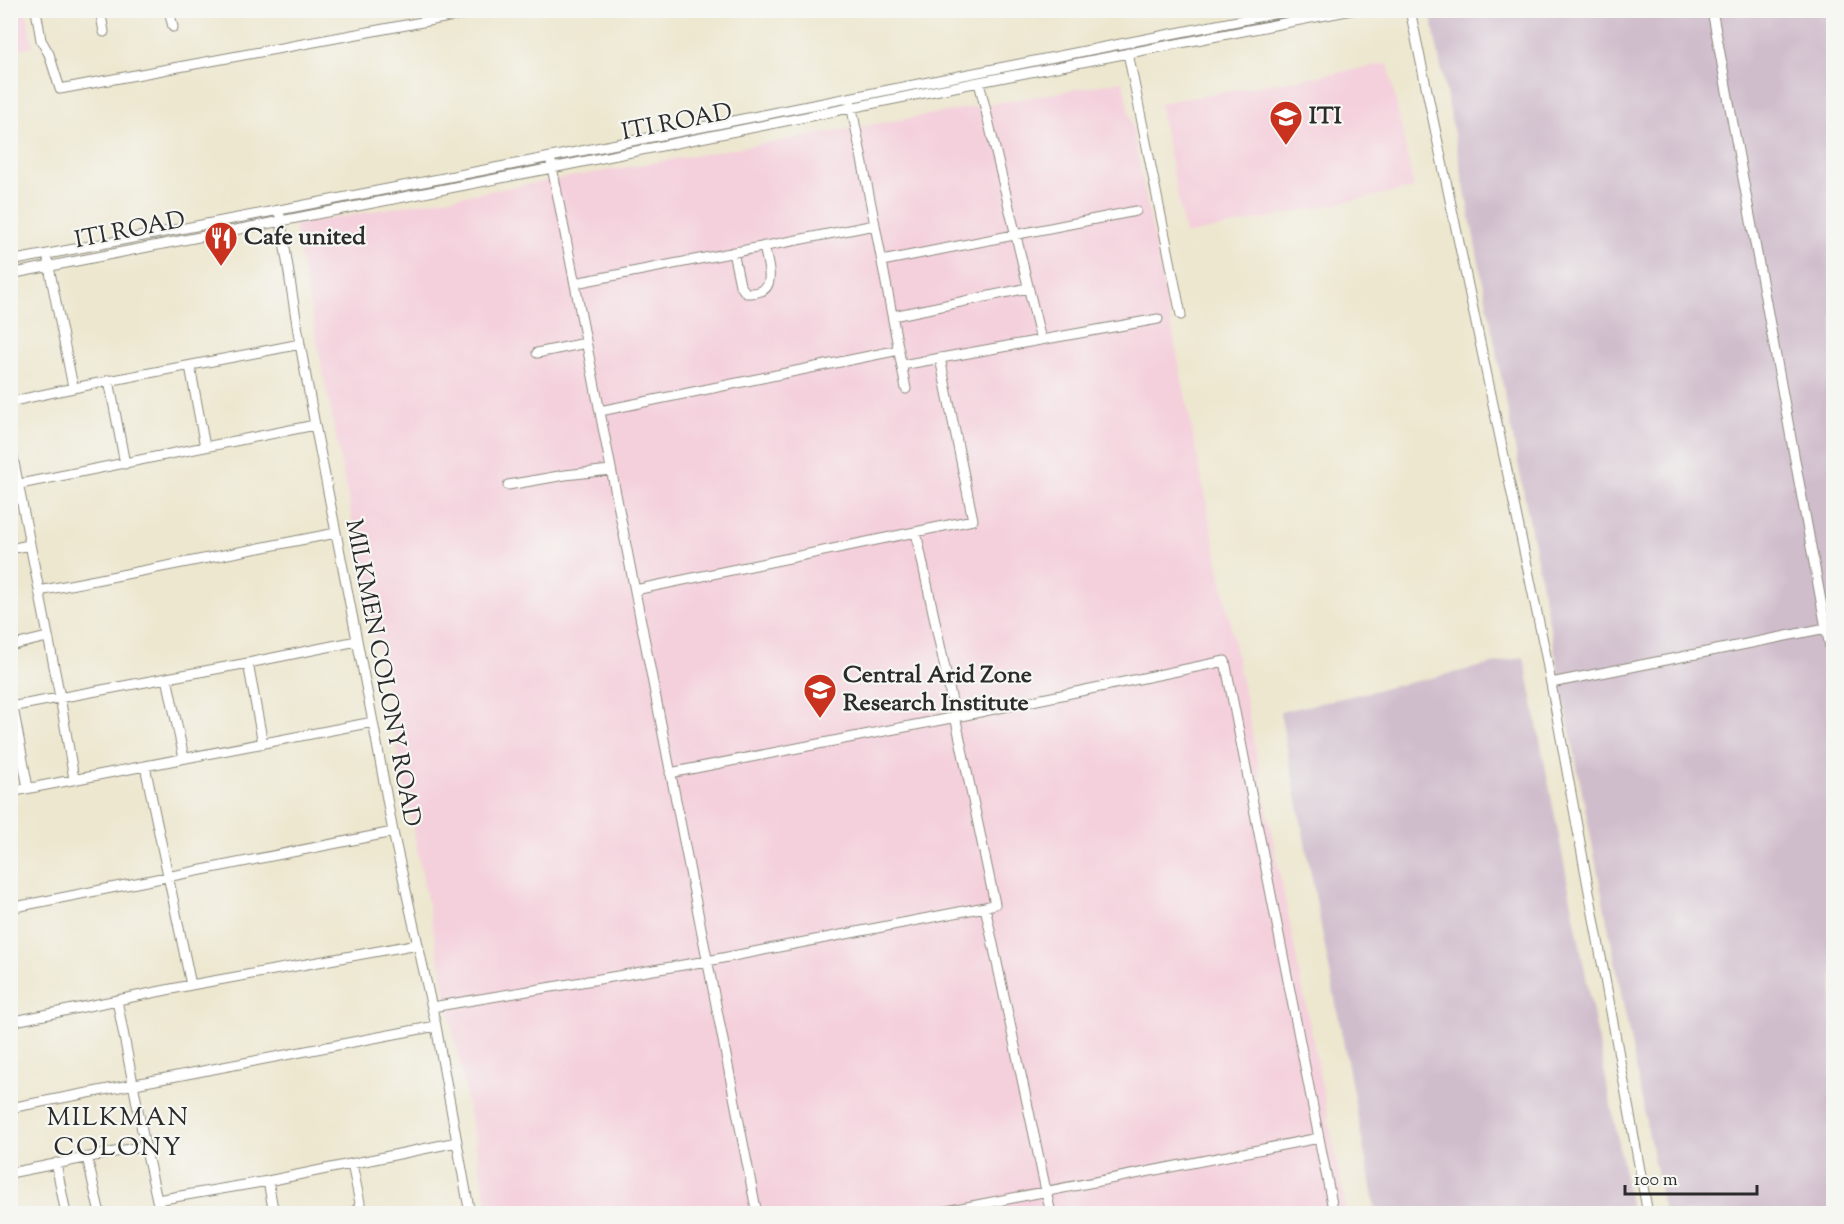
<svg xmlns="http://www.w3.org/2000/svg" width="1844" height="1224" font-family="'Sorts Mill Goudy',serif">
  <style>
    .built { fill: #f4cfdc }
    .industrial { fill: #d0bdcc }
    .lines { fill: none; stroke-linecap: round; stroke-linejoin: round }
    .minor-casing { stroke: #8c897d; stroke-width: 11 }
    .minor { stroke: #fff; stroke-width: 9 }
    .labels { text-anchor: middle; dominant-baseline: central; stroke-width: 4.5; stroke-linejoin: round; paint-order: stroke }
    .poi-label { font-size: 24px; font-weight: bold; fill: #2b2b2b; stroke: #f6f6f2; text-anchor: start }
    .street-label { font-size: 24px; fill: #2b2b2b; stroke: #f6f6f2 }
    .neighbourhood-label { font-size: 26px; letter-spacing: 1.5px; fill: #2b2b2b; stroke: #f6f6f2 }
  </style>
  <rect width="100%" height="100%" fill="#f6f6f2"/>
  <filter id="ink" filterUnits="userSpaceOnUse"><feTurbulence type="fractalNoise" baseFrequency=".0167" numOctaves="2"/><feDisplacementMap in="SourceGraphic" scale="12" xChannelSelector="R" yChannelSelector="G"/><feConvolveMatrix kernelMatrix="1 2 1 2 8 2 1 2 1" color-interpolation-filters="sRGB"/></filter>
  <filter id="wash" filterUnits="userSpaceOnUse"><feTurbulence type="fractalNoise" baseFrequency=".008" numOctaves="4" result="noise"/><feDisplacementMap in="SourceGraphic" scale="24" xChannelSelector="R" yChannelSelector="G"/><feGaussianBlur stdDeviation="1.35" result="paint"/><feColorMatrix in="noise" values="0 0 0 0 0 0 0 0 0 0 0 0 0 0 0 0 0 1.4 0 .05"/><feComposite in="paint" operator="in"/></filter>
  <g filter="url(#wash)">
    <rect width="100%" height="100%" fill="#ede7cf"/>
    <path class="built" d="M 11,10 L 26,11 L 33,46 L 11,51 Z
      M 1388,64 L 1414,188 L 1185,235 L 1159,103 Z
      M 1123,81 L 1347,1213 L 489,1213 L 294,225 Z"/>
    <path class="industrial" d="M 1430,11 L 1833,11 L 1833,1213 L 1664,1213 Z
      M 1524,657 L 1632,1213 L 1376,1213 L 1280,712 Z"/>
  </g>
  <g filter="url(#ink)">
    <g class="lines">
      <defs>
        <path id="minor" d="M 36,10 L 41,40 L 49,54 L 60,89 L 487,10
          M 100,10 L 104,32
          M 169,10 L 173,27
          M 1410,10 L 1545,651 L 1648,1214
          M 1712,10 L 1826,628 L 1834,627
          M 1128,53 L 1181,315
          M 979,82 L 1041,340
          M 851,104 L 875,225
          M 551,162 L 757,1214
          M 280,216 L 300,344 L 315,425 L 373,722 L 393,832 L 436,1026 L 470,1214
          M 733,252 L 740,285 L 746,293 C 780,295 768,268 764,246
          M 10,261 C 439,182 866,93 1294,10
          M 882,261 L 1136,211
          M 48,262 L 73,387
          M 10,274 L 552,168 L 979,82 L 1352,10
          M 575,283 L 875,225 L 906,389
          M 893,316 L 1028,288
          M 537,353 L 586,343
          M 902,365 L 1158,319
          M 190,366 L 205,447
          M 109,380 L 125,464
          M 10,402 C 106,379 203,364 300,344
          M 600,411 L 899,350
          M 10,442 L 60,697 L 74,779
          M 508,485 L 565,475 L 611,470
          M 10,486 L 315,425
          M 10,549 L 29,545
          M 635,590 L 973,520 L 940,358
          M 39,591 L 336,533
          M 10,646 L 47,637
          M 248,663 L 263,744
          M 167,678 L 184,758
          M 1551,683 L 1826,628 L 1834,665
          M 10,707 L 248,663 L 357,641
          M 13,707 L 28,788
          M 145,766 L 191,985
          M 670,773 L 956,717 L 1225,661 L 1334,1214
          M 10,792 L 373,722
          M 985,907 L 1051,1214
          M 10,908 L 393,832
          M 117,1000 L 145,1146 L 157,1200
          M 432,1007 L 707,961 L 985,907 L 995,904 L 916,532
          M 10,1022 L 191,985 L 418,944
          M 10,1108 L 436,1026
          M 87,1157 L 100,1214
          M 56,1163 L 66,1214
          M 10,1173 L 145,1146
          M 268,1181 L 274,1214
          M 161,1214 L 157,1200 L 268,1181 L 457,1142
          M 344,1214 C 352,1212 358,1212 360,1203 L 352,1164
          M 931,1214 L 1319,1138"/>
      </defs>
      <use href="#minor" class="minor-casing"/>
      <use href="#minor" class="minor"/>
    </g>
  </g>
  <defs>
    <symbol id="university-pin" viewBox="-11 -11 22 30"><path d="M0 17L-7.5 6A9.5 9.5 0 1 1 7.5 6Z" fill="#c8321e" stroke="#f6f6f2"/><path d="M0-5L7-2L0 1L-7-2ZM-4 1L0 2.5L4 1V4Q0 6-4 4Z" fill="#fff"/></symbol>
    <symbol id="restaurant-pin" viewBox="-11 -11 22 30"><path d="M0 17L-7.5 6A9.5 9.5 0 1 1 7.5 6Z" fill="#c8321e" stroke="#f6f6f2"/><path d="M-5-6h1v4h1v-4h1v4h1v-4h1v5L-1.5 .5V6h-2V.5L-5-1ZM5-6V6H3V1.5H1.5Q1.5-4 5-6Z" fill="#fff"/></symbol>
  </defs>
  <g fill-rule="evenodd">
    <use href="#university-pin" x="1267" y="98" width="38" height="52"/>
    <use href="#restaurant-pin" x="202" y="219" width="38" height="52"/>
    <use href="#university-pin" x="801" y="671" width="38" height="52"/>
  </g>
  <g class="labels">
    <g class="poi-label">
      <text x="1309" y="117">ITI</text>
      <text x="244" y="238">Cafe united</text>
      <text x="843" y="676">Central Arid Zone<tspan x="843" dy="28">Research Institute</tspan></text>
    </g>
    <g class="street-label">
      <text transform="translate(677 123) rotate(-11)">ITI ROAD</text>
      <text transform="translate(130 231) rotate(-11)">ITI ROAD</text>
      <text transform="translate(382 673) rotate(79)">MILKMEN COLONY ROAD</text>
    </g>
    <g class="neighbourhood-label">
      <text x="118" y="1118">MILKMAN<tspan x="118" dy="30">COLONY</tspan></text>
    </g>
  </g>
  <rect width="1844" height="1224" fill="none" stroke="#f6f6f2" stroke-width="36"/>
  <path d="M1625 1185v9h132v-9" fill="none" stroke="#2b2b2b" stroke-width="3"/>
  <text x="1634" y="1185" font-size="18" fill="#2b2b2b" stroke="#f6f6f2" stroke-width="4.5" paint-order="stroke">100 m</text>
</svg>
